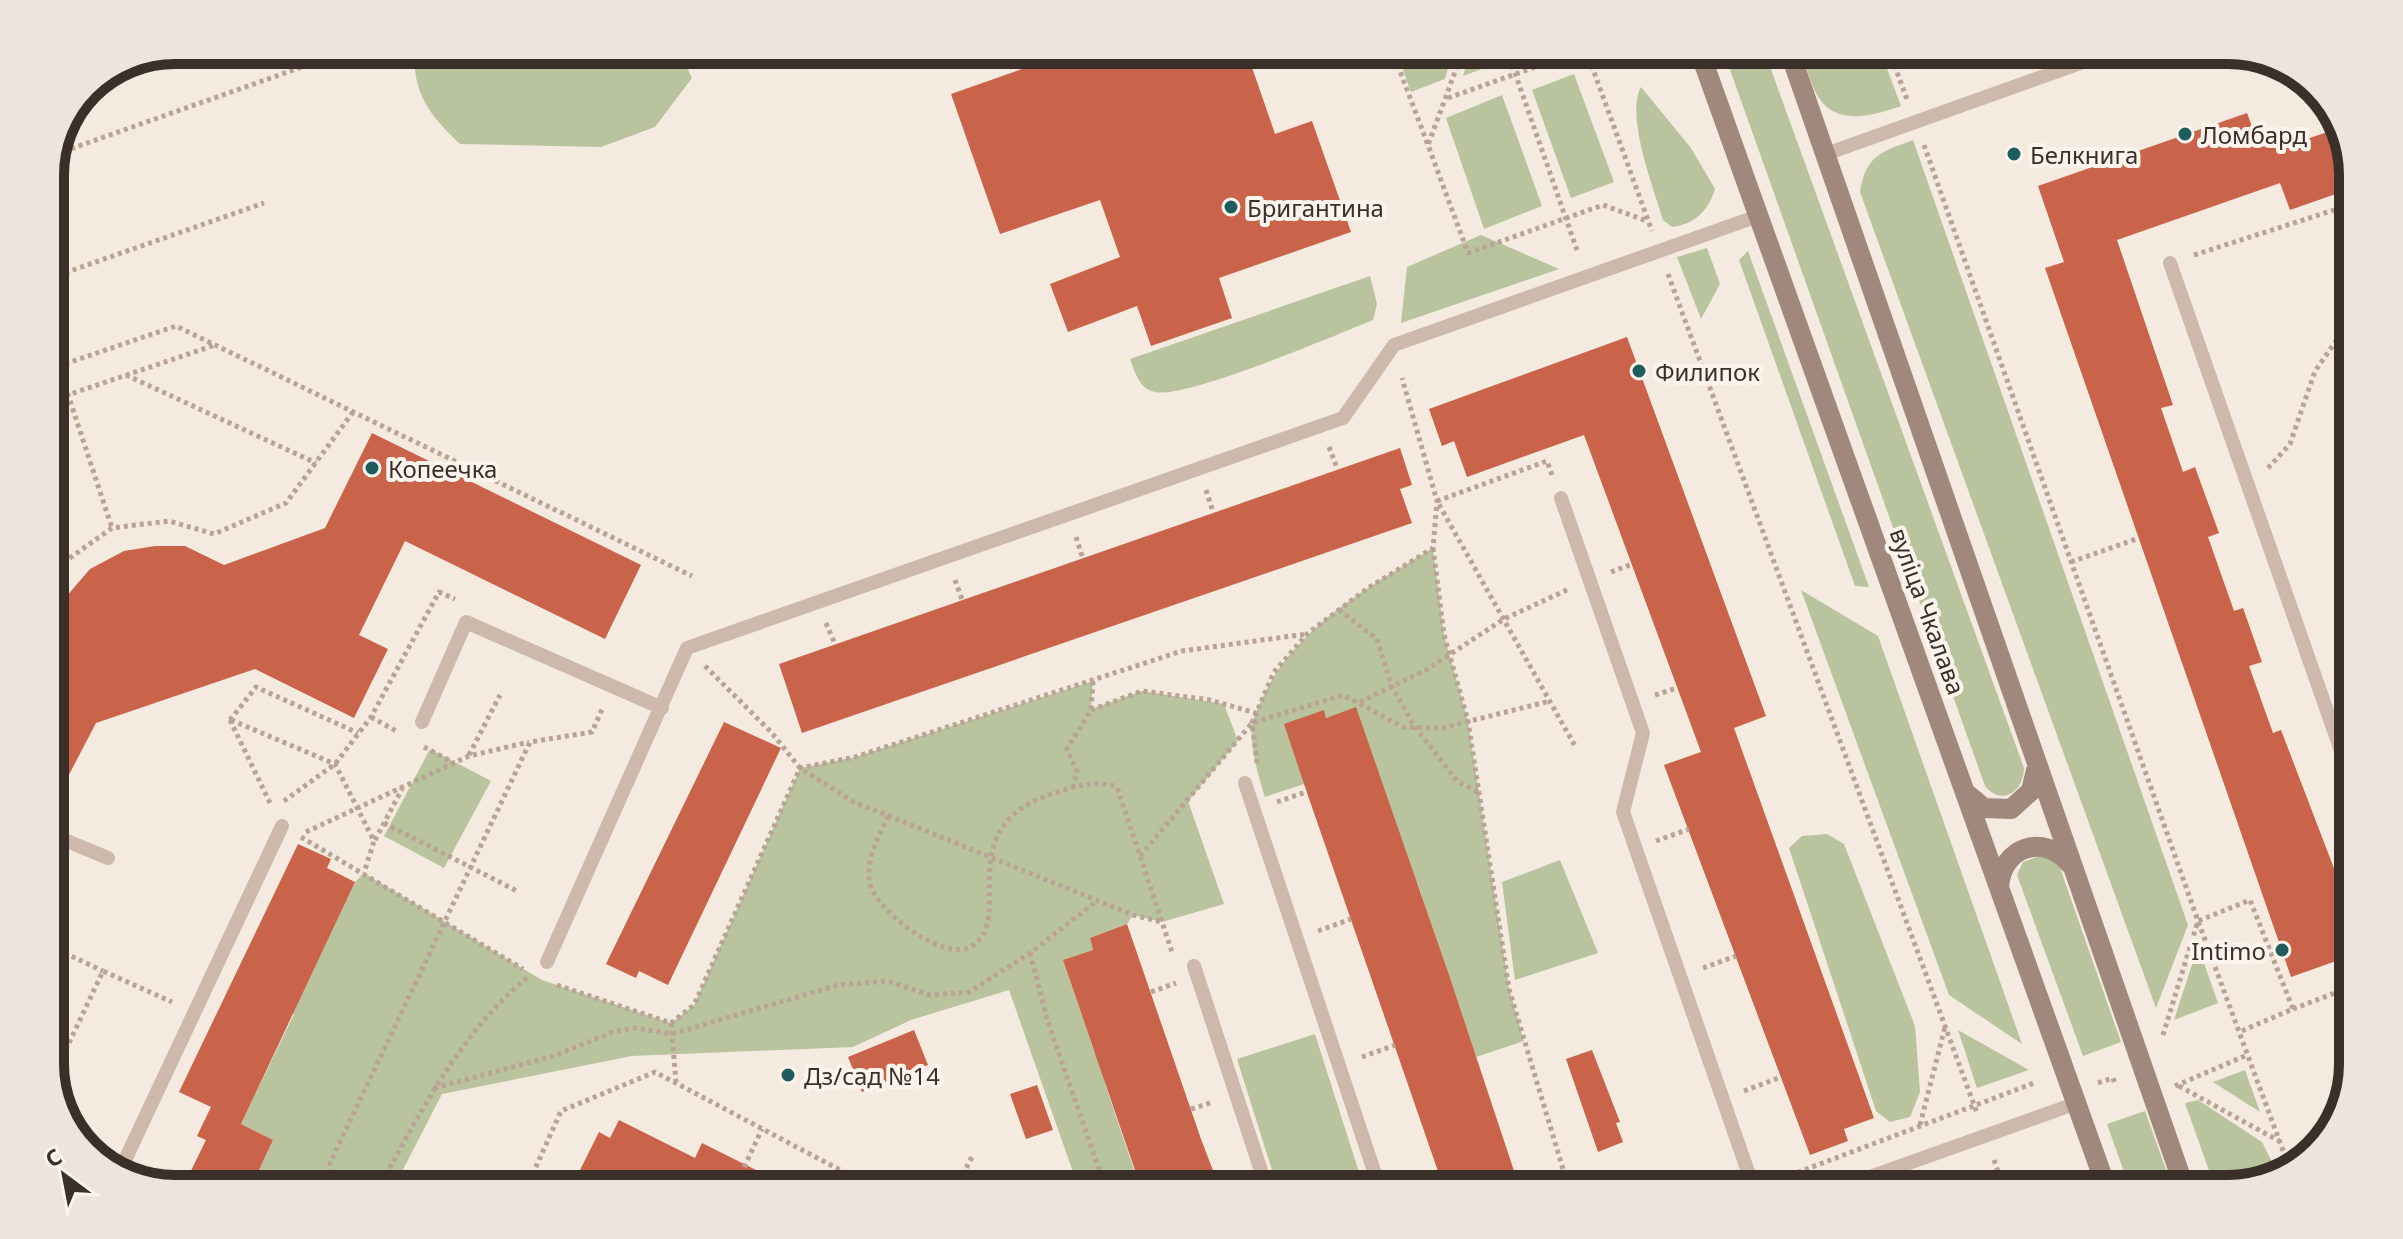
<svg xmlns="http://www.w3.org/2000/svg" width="2403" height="1239" font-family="'Noto Sans',sans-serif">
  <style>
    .green { fill: #b9c49f }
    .building { fill: #c96349 }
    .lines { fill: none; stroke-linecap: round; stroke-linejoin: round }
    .path { stroke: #b9a395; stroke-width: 5; stroke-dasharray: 4 4; stroke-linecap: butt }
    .service { stroke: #cdb9ab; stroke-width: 14 }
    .secondary { stroke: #a1887c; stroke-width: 20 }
    .poi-dot { fill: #1e5c5e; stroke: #fbf4ed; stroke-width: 3 }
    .labels { text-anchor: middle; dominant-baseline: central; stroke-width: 8; stroke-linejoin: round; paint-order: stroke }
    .poi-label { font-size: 24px; fill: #3b2f2a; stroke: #fbf4ed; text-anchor: start }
    .street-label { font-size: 24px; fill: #3b2f2a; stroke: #fbf4ed }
    .rim { fill: none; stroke: #3b2f2a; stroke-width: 10 }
  </style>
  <rect width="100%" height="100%" fill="#f4eae0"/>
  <path class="green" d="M 436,50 L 568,50 L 571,61 C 606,67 646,57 684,61 L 692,78 L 655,127 L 601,147 L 460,144 C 437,122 418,102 415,69 Z
    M 755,50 L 832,50 C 811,57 775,59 755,50 Z
    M 1396,50 L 1453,50 L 1445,79 L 1411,92 Z
    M 1471,50 L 1491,50 L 1495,64 L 1463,76 Z
    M 1723,50 L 1764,50 L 2024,768 C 2024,791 2002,807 1985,786 Z
    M 1801,50 L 1880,50 L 1901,106 C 1875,115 1838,127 1819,98 C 1810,85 1806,64 1801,50 Z
    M 1574,74 L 1614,182 L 1571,198 L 1532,90 Z
    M 1641,87 L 1691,148 L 1715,189 C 1708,211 1695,224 1672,227 L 1663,220 C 1654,189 1625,116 1641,87 Z
    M 1502,95 L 1542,206 L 1484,229 L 1446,118 Z
    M 1913,140 L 2188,925 L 2156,1008 L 1860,192 C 1866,155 1881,152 1913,140 Z
    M 1481,235 L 1559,269 L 1401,323 L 1407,267 Z
    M 1707,248 L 1720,284 L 1701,319 L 1677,257 Z
    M 1748,251 L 1869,587 L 1855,586 L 1739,260 Z
    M 1370,276 L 1377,304 L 1373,320 C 1336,335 1186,399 1155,392 C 1139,389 1135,372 1130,359 Z
    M 1433,548 L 1444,635 L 1468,721 L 1509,988 L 1524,1041 L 1476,1057 L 1417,882 L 1408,885 L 1405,851 L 1356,708 L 1326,718 L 1324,711 L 1299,765 L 1304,784 L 1265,797 C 1258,776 1250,747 1252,724 C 1253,717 1258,708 1261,701 C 1293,628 1367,588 1433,548 Z
    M 1801,590 L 1878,636 L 2022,1044 L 1949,995 Z
    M 1093,681 L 1091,709 L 1142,691 L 1224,704 L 1238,741 L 1188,801 L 1224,904 L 1162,922 L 1133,915 L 1127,924 L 1090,938 L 1093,950 L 1063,960 L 1094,1051 L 1114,1080 L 1105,1084 L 1137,1179 L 1147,1176 L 1152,1189 L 1079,1189 L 1009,990 L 911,1020 L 853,1047 L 632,1056 L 442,1094 L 393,1189 L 250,1189 L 273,1140 L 241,1124 L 294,1014 L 285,1010 L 314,967 L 355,882 L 364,873 L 542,980 L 671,1023 L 694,1005 L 800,768 L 855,757 Z
    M 430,749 L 491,781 L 444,868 L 384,836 Z
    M 1827,834 L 1844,844 L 1915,1026 L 1920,1092 L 1910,1117 L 1890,1122 L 1876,1111 L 1789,848 L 1802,836 Z
    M 2045,854 L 2058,862 L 2121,1042 L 2083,1056 L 2017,875 L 2023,862 Z
    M 1560,860 L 1598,953 L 1515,980 L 1502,882 Z
    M 2198,946 L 2218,1003 L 2174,1020 Z
    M 1958,1030 L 2029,1070 L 1977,1088 Z
    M 1315,1034 L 1364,1188 L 1362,1189 L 1278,1189 L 1237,1059 Z
    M 2245,1070 L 2260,1112 L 2213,1082 Z
    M 2198,1100 L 2262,1142 L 2272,1162 C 2253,1180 2238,1183 2212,1179 L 2185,1103 Z
    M 2145,1111 L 2173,1189 L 2130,1189 L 2107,1124 Z"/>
  <path class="building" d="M 1076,50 L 1246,50 L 1275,134 L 1312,121 L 1351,232 L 1219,278 L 1232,318 L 1151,346 L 1137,306 L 1068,332 L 1050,284 L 1120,257 L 1100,200 L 1000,234 L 951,94 Z
    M 2247,113 L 2258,143 L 2300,129 L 2304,140 L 2339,128 L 2353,167 L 2353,188 L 2290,210 L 2280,183 L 2117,240 L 2173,405 L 2161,408 L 2183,472 L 2195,467 L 2219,533 L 2208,537 L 2234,611 L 2243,608 L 2262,662 L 2249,666 L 2273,733 L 2281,730 L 2353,918 L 2353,955 L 2291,977 L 2045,268 L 2064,262 L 2038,186 Z
    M 1627,337 L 1766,716 L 1734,728 L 1874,1118 L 1844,1129 L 1848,1141 L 1810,1155 L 1664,765 L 1701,752 L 1584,435 L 1467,477 L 1454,441 L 1442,446 L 1429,409 Z
    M 372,433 L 641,565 L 605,639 L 405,541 L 359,635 L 388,649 L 354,718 L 255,669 L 96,723 L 50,811 L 50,624 L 55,622 L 65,598 L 90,569 L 124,551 L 155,546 L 185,546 L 224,565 L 325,528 Z
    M 1400,448 L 1412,485 L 1400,489 L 1412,523 L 802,733 L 779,664 Z
    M 1356,707 L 1449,975 L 1520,1189 L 1452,1189 L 1449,1178 L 1441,1180 L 1304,784 L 1284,724 L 1324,710 L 1326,718 Z
    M 724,722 L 781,748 L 668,985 L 639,971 L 636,978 L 606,964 Z
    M 298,844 L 331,859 L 327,868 L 355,882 L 241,1124 L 273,1140 L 250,1189 L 182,1189 L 206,1140 L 197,1136 L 211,1107 L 179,1092 Z
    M 1127,924 L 1201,1139 L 1220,1189 L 1152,1189 L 1147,1176 L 1138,1179 L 1063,960 L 1093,950 L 1090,938 Z
    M 914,1030 L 928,1065 L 862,1092 L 848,1057 Z
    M 1592,1050 L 1620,1122 L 1616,1123 L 1623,1142 L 1598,1152 L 1566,1059 Z
    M 1037,1085 L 1053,1130 L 1026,1139 L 1010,1094 Z
    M 619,1120 L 695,1158 L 702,1143 L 794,1189 L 592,1189 L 575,1180 L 599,1132 L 610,1138 Z"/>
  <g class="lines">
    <path class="path" d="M 1392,50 L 1428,145
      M 1463,50 L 1428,145 L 1468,253 L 1603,205 L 1647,221
      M 1507,50 L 1578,253
      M 1586,50 L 1652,231
      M 1889,50 L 1908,102
      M 1448,98 L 1583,50
      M 1924,145 L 2198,921 L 2291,1172
      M 56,154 L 350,50
      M 2194,255 L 2353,204
      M 1668,274 L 1977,1113
      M 50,278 L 264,203
      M 50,340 L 112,528
      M 50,369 L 176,326 L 692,576
      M 126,375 L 316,463
      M 50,401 L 215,345
      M 1329,447 L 1337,468
      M 2268,468 L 2290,444 L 2315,371 L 2353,317
      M 1552,475 L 1547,461 L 1437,501 L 1575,746
      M 1206,490 L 1213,512
      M 1076,537 L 1083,559
      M 1433,548 L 1444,635 L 1468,721 L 1509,989 L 1569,1189
      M 2071,562 L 2139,538
      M 50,572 L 112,528 L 169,521 L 214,534 L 286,503 L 353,412
      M 1611,572 L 1632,564
      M 955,580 L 963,602
      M 1339,610 L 1377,639 L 1392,687 L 1415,727 L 1457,781 L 1478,792
      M 826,623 L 835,644
      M 705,666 L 771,732 L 800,768 L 852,801 L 1133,915 L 1162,922
      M 1655,695 L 1677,688
      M 1360,702 L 1426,670 L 1504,619 L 1569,589
      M 1091,710 L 1142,691 L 1210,700 L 1256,713
      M 371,717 L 398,732
      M 230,720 L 271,805
      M 230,720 L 256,687 L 358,733
      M 231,720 L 335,764 L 374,841 L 364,873
      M 424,747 L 454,763
      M 469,755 L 500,695
      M 1257,763 L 1252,723 L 1274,672 L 1307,634 L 1368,588 L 1433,548 L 1437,501 L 1402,378
      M 1073,788 L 1077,772 L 1067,749 L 1091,710 L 1093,681
      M 284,801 L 335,764 L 371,717 L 439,592 L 455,599
      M 1277,802 L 1306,792
      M 888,816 C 880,834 866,859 869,880 C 873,910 945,964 972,946 C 1018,916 945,825 1058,792 C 1079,785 1096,780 1117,787 L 1173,955
      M 384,823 L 517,891
      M 306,832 L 469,756 L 529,742
      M 301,837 L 523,969
      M 375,840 L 402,789
      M 1656,841 L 1689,829
      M 1140,856 L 1252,723 L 1343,695 L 1403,727 L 1442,728 L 1550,701
      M 1318,931 L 1351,919
      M 50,946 L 103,971
      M 1030,953 L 1048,1022 L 1106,1189
      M 1703,968 L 1736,956
      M 557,985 L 671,1023 L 694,1005 L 800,768 L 855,757 L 1182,651 L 1307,634
      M 1151,992 L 1176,983
      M 2293,1009 L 2353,986
      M 671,1023 L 676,1082
      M 2163,1035 L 2198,921 L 2250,900 L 2293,1009 L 2239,1032
      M 1362,1057 L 1395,1045
      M 52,1079 L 103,971 L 172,1002
      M 2098,1083 L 2113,1078 L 2115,1084
      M 2175,1086 L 2247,1055
      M 2179,1086 L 2279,1141
      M 434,1088 L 554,1056 L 613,1032 L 635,1028 L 672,1034 L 838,985 L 887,981 L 930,995 L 969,992 L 1030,953 L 1097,901
      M 1744,1091 L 1781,1077
      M 1191,1109 L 1213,1102
      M 1920,1125 L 1945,1027
      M 1994,1160 L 2004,1189
      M 964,1171 L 972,1189
      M 1775,1181 L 2034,1083
      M 1404,1183 L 1437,1172
      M 336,1189 L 330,1163 L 530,742 L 592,732 L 603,707
      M 378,1189 C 420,1114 460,1032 528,977
      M 526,1189 L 561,1111 L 655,1072 L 876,1189
      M 734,1189 L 762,1129
      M 831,1189 L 840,1170
      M 955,1189 L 973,1155"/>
    <path class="service" d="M 2219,50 L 2296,74
      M 1823,155 L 2117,50
      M 2170,263 L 2353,785
      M 1561,498 L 1643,733 L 1623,812 L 1754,1189
      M 422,722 L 466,622 L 662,708
      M 2333,729 L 2353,722
      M 1245,783 L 1380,1189
      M 50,834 L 108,858
      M 547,962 L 687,648 L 1343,418 L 1394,345 L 1758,216
      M 1194,966 L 1267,1189
      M 118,1175 L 282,826
      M 1836,1189 L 2077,1103"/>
    <path class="secondary" d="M 1699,50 L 2107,1189
      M 1789,50 L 2185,1189
      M 1967,794 L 1984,808 L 2011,809 L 2031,791 L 2036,770
      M 1999,887 C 2002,846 2044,833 2070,864"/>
  </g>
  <g class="poi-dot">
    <circle cx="2185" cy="134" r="8"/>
    <circle cx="2014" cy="154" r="8"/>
    <circle cx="1231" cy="207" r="8"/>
    <circle cx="1639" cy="371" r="8"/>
    <circle cx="372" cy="468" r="8"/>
    <circle cx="2282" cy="950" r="8"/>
    <circle cx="788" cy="1075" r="8"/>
  </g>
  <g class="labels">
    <g class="poi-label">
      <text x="2201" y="134">Ломбард</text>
      <text x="2030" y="154">Белкнига</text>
      <text x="1247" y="207">Бригантина</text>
      <text x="1655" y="371">Филипок</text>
      <text x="388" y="468">Копеечка</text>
      <text x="2266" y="950" text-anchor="end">Intimo</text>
      <text x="804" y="1075">Дз/сад №14</text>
    </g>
    <g class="street-label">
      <text transform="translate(1928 611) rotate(70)">вуліца Чкалава</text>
    </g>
  </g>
  <path d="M0 0H2403V1239H0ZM175 64H2228A111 111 0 0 1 2339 175V1064A111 111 0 0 1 2228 1175H175A111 111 0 0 1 64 1064V175A111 111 0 0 1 175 64Z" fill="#ece4dd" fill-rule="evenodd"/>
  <path class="rim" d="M175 64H2228A111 111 0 0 1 2339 175V1064A111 111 0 0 1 2228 1175H175A111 111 0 0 1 64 1064V175A111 111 0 0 1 175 64Z"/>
  <g transform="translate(64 1175) rotate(328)" stroke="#fbf4ed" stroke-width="6" paint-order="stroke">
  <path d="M0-6L14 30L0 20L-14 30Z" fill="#3b2f2a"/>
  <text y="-12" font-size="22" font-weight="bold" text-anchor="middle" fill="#3b2f2a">С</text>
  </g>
</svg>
